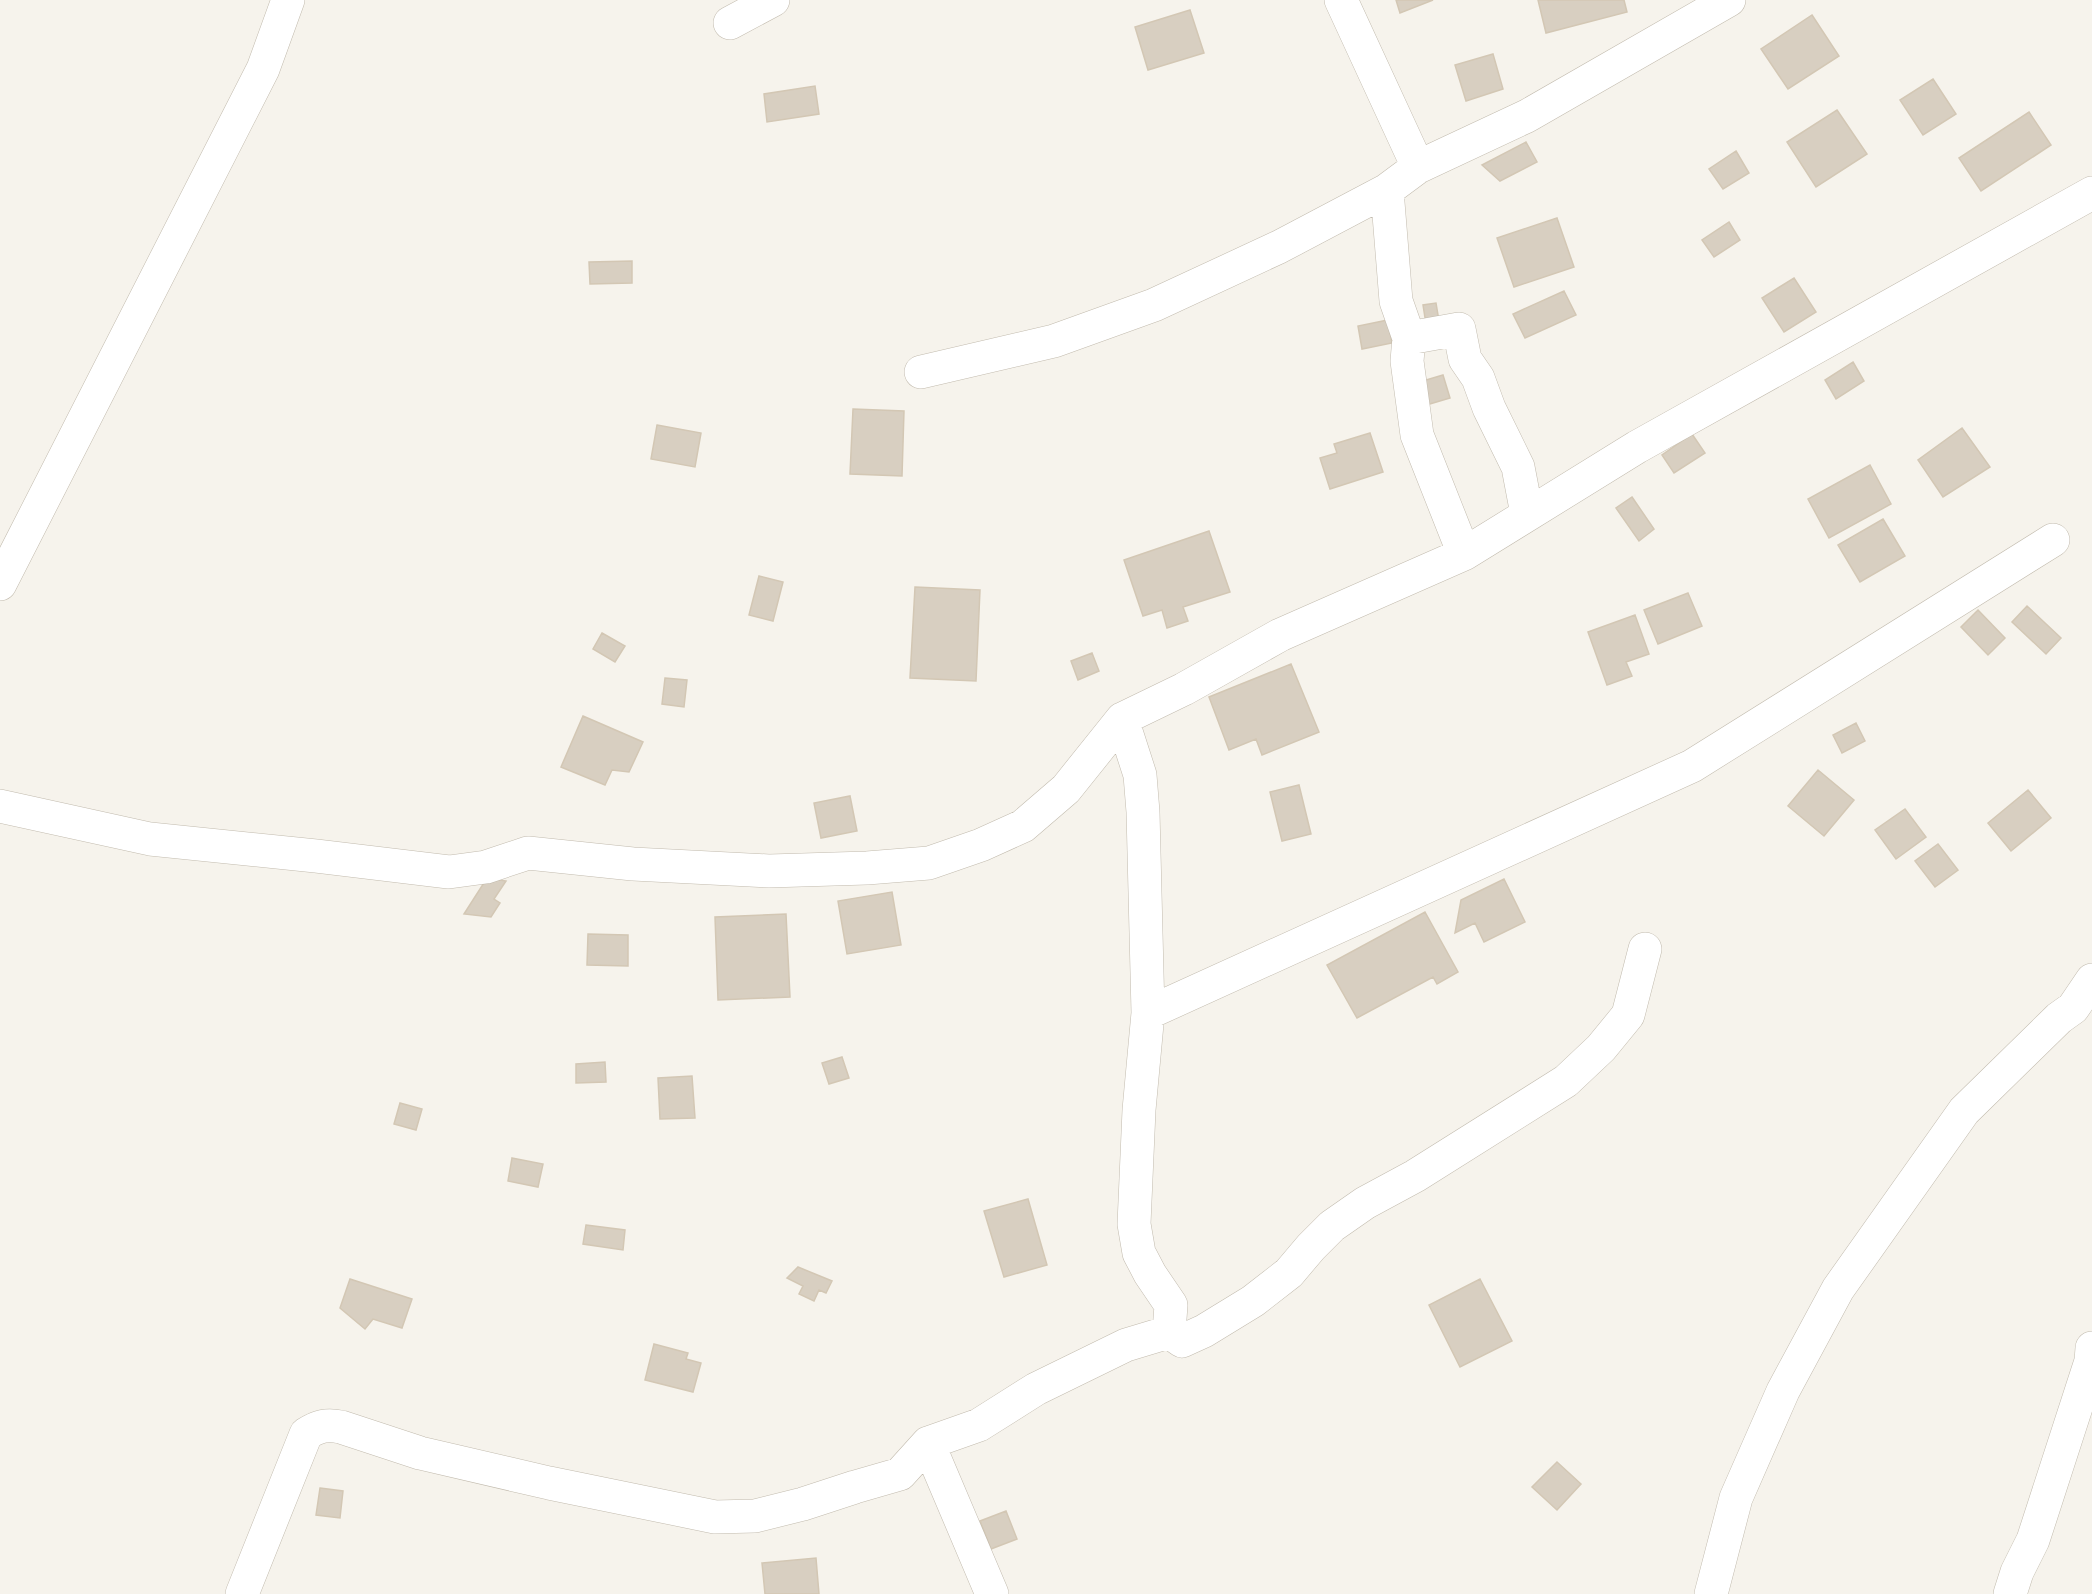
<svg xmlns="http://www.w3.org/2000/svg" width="2092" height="1594" font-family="Manrope,sans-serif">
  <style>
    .building { fill: #d8cfc1; stroke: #d3c7b4; stroke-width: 1.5 }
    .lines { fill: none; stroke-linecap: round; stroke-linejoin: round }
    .minor-casing { stroke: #c2bbae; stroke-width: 34 }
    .minor { stroke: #fff; stroke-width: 33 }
  </style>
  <rect width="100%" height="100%" fill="#f6f3ec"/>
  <path class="building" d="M 1396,0 L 1433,0 L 1400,13 Z
    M 1538,0 L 1624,0 L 1627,12 L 1546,33 Z
    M 1190,10 L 1204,53 L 1148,70 L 1135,27 Z
    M 1812,15 L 1839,56 L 1788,89 L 1761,49 Z
    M 1493,54 L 1503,89 L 1466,101 L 1455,65 Z
    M 1933,79 L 1956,114 L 1923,135 L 1900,100 Z
    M 815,86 L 819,114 L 767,122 L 764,94 Z
    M 1837,110 L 1867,154 L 1816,187 L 1787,142 Z
    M 2029,112 L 2051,145 L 1981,191 L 1959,158 Z
    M 1526,142 L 1537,162 L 1500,181 L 1482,165 Z
    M 1736,151 L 1749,173 L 1723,189 L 1709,169 Z
    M 1557,218 L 1574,267 L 1514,287 L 1497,238 Z
    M 1729,222 L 1740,240 L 1714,257 L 1702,240 Z
    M 632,261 L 632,283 L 590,284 L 589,262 Z
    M 1794,278 L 1816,312 L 1784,332 L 1762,298 Z
    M 1564,291 L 1576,315 L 1525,338 L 1513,314 Z
    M 1436,303 L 1439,321 L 1426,324 L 1423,305 Z
    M 1388,320 L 1392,343 L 1362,349 L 1358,326 Z
    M 1853,362 L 1864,381 L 1836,399 L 1825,380 Z
    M 1443,375 L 1450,398 L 1423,406 L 1416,383 Z
    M 853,409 L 904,411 L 902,476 L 850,474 Z
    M 657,425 L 701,433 L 695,467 L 651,459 Z
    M 1962,428 L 1990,467 L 1943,497 L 1918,460 Z
    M 1370,433 L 1383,472 L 1330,489 L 1320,458 L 1337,453 L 1334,444 Z
    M 1692,434 L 1705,453 L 1674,473 L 1662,455 Z
    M 1870,465 L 1891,504 L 1829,538 L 1808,499 Z
    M 1632,497 L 1654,529 L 1639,541 L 1616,508 Z
    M 1883,519 L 1905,556 L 1860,582 L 1838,545 Z
    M 1209,531 L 1230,592 L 1183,607 L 1188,621 L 1167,628 L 1162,610 L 1143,616 L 1124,560 Z
    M 759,576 L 783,582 L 773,621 L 749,615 Z
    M 915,587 L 980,590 L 976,681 L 910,678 Z
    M 1688,593 L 1702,626 L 1658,644 L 1644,610 Z
    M 2027,606 L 2061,638 L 2046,654 L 2012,622 Z
    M 1978,610 L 2005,638 L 1988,655 L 1961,627 Z
    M 1635,615 L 1649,654 L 1626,662 L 1632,676 L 1607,685 L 1588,632 Z
    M 602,633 L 625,646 L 615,662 L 593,649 Z
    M 1092,653 L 1099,671 L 1078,680 L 1071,661 Z
    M 1291,664 L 1319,732 L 1262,755 L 1256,739 L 1229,750 L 1209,697 Z
    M 665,678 L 687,680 L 684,707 L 662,704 Z
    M 583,716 L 643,742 L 629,772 L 612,770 L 605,785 L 561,767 Z
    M 1856,723 L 1865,741 L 1842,753 L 1833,735 Z
    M 1818,770 L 1854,800 L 1824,836 L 1788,806 Z
    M 1299,785 L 1311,834 L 1282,841 L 1270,792 Z
    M 2028,790 L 2051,818 L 2011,851 L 1988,823 Z
    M 850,796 L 857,831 L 821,838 L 814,803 Z
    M 1905,809 L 1926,837 L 1896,859 L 1875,830 Z
    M 1938,844 L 1958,870 L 1935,887 L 1915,861 Z
    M 487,878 L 506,881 L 494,899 L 500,903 L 491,917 L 464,914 Z
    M 1504,879 L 1525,922 L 1484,942 L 1475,923 L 1455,933 L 1461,900 Z
    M 892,892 L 901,945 L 847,954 L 838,901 Z
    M 1425,912 L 1458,972 L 1437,984 L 1433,977 L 1357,1018 L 1327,965 Z
    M 786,914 L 790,997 L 718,1000 L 715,917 Z
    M 588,934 L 628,935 L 628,966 L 587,965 Z
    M 842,1057 L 849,1078 L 829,1084 L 822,1063 Z
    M 605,1062 L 606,1082 L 576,1083 L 576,1064 Z
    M 692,1076 L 695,1118 L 660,1119 L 658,1078 Z
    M 400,1103 L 422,1109 L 416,1130 L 394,1124 Z
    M 512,1158 L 543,1164 L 538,1187 L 508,1181 Z
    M 1028,1199 L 1047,1265 L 1004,1277 L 984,1211 Z
    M 586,1225 L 625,1230 L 623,1250 L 583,1244 Z
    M 798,1267 L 832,1281 L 826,1293 L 819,1290 L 814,1301 L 799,1294 L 803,1286 L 787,1278 Z
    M 350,1279 L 412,1299 L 402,1328 L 373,1319 L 365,1329 L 340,1308 Z
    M 1480,1279 L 1512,1341 L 1460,1367 L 1429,1305 Z
    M 654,1344 L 688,1353 L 686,1359 L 701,1363 L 693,1392 L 645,1380 Z
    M 1557,1462 L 1581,1484 L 1557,1510 L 1532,1487 Z
    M 320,1488 L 343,1491 L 340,1518 L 316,1515 Z
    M 1006,1511 L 1017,1539 L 991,1549 L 980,1521 Z
    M 816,1558 L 819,1594 L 765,1594 L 762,1563 Z"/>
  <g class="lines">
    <defs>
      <path id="minor" d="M 1341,0 L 1418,167
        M 730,23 L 773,0
        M 1387,190 L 1396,301 L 1409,338 L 1407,361 L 1417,435 L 1464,554
        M 1409,338 L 1459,329 L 1465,359 L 1478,378 L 1489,408 L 1518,467 L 1527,514
        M 921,372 L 1054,341 L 1154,305 L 1279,247 L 1387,190 L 1418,167 L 1527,116 L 1729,0
        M 0,584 L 263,69 L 288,0
        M 1122,719 L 1140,775 L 1143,812 L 1148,1013 L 1139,1110 L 1134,1224 L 1139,1253 L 1150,1274 L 1171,1305 L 1169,1332
        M 0,806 L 150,839 L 316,856 L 449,872 L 486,867 L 528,853 L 633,864 L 769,871 L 867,868 L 929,863 L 981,845 L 1023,826 L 1066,789 L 1122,719 L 1184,689 L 1280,635 L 1464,554 L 1637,447 L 2092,193
        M 1148,1013 L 1692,766 L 2053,540
        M 1169,1332 L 1182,1341 L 1204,1331 L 1253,1301 L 1289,1273 L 1311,1247 L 1332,1226 L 1365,1203 L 1415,1176 L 1566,1081 L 1601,1048 L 1628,1015 L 1645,949
        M 928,1443 L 992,1594
        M 242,1594 L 306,1434 C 318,1426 327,1424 341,1427 L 420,1453 L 549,1483 L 715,1517 L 755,1516 L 803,1504 L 855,1487 L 900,1474 L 928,1443 L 979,1425 L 1036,1389 L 1126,1345 L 1169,1332
        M 1711,1594 L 1736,1498 L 1783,1391 L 1838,1289 L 1964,1111 L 2059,1018 L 2073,1008 L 2092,980
        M 2010,1594 L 2017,1572 L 2033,1540 L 2091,1361 L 2092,1348"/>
    </defs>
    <use href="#minor" class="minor-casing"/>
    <use href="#minor" class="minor"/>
  </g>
</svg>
